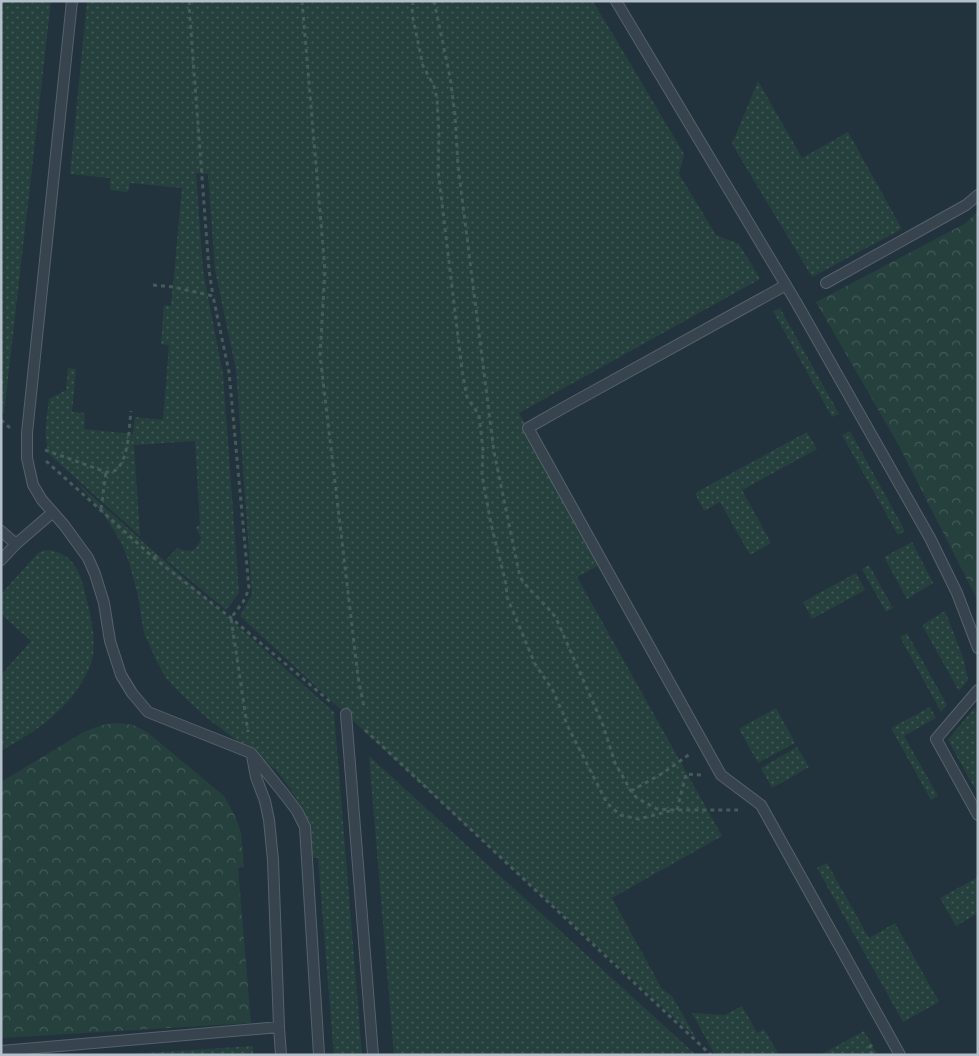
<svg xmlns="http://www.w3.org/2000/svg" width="979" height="1056" font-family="Arial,sans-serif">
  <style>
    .grass { fill: url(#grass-dots) }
    .forest { fill: url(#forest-crowns) }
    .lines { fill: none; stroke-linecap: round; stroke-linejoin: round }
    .lane-casing { stroke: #55626b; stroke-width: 12 }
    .path { stroke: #455c5b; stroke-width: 3; stroke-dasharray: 4 4; stroke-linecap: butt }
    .lane { stroke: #37444d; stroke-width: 10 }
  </style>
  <defs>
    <pattern id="grass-dots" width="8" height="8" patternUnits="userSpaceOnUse" patternTransform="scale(1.25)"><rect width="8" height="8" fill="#26403e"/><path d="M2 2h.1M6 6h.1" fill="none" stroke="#435a59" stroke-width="1.8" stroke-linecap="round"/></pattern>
    <pattern id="forest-crowns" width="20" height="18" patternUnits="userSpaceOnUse" patternTransform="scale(1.25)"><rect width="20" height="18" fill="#26403e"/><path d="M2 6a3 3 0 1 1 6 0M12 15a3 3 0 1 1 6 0" fill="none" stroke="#435a59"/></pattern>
  </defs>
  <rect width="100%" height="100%" fill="#23333d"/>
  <path class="grass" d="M 1,1 L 51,1 L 4,413 L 1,410 Z
    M 87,1 L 593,1 L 684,154 L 679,174 L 716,235 L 739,244 L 760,279 L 519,413 L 603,563 L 577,577 L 722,836 L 612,898 L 662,989 L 672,996 L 696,1038 L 240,616 L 252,594 L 236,370 L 215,270 L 208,174 L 196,173 L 203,271 L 223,374 L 239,593 L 226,610 L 166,560 L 177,548 C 190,554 197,551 201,538 L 196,528 L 200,524 L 195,441 L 134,445 L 140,536 L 49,454 C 43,435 47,418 49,399 L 66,390 L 68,368 L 76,369 L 72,412 L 85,413 L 84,429 L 133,434 L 135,417 L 163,420 L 169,345 L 161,344 L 164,305 L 171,306 L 182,188 L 130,183 L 128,192 L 110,190 L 110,178 L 70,174 Z
    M 758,81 L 802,158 L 848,132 L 902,229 L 812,277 L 732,144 Z
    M 780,308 L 839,414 L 832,417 L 773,311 Z
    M 850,431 L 905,531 L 898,535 L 842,435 Z
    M 807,432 L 817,449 L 742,490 L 771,543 L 750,555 L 720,502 L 704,511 L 695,493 Z
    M 74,479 L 93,497 L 334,712 L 362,1055 L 334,1055 L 318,858 L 309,858 L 306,829 L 302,808 L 291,790 L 277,771 L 207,718 L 180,693 L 166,678 L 156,660 L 144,633 L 138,596 L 129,562 L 122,544 L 103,513 Z
    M 912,542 L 933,583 L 907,599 L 884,557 Z
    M 49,550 C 72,554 79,569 84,589 C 89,608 96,635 93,654 C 92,664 87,673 82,682 C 59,718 36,730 1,751 L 1,675 L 31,641 L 2,615 L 1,594 L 38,553 L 43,551 Z
    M 869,565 L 893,608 L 886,612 L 862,569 Z
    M 856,573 L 865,590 L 812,619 L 803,602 Z
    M 945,611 L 963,657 L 968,680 L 959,691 L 922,625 Z
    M 907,633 L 947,705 L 941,712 L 900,637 Z
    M 930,707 L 936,718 L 904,736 L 938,796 L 931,800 L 891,728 Z
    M 975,707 L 978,717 L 978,794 L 948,740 Z
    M 776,708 L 795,743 L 758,763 L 739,729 Z
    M 797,747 L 809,767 L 772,788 L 761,768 Z
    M 369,756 L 696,1055 L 394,1055 Z
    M 827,863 L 869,938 L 895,923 L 939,1002 L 903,1022 L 817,868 Z
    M 978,877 L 978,913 L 956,926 L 940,898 Z
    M 742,1006 L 757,1033 L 764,1029 L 779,1055 L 715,1055 L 692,1013 L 725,1015 Z
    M 864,1031 L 878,1055 L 820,1055 Z
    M 253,1046 L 253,1055 L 114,1055 Z"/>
  <path class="forest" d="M 978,211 L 978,601 L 898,444 L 816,302 L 966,223 Z
    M 118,723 L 133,725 L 147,732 L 224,796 L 235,816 L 241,833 L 244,867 L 238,868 L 251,1023 L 1,1038 L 1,782 L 82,733 C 95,727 103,724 118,723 Z"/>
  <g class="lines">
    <defs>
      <path id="lane" d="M 72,1 L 27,433 L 27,458 L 33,485 L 42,500 L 64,525 L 88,558 L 95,574 L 104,603 L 110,641 L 121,675 L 132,693 L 148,712 L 251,753 L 285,795 L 297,811 L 305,827 L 319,1055
        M 616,1 L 796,302 L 930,538 L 957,593 L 978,648
        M 826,283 L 966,205 L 978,195
        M 786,285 L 563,408 L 528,428 L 721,775 L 761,805 L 900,1055
        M 1,531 L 16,544
        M 1,560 L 16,544 L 52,513
        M 978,690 L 936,739 L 978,815
        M 346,714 L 373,1055
        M 252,756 L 256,777 L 265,801 L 269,820 L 273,860 L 279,1027 L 281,1055
        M 1,1051 L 279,1027"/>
    </defs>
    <use href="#lane" class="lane-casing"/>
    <path class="path" d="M 190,1 L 189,5 L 209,270 L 213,296
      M 302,1 L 325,270 L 320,355 L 358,677 L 364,707
      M 413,1 L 412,14 L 423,66 L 434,86 L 437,99 L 439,136 L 438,170 L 462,370 L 467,397 L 479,415 L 483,450 L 482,475 L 491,524 L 506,584 L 507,597 L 535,664 L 552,689 L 563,713 L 567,725 L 607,803 L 620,815 L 639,819 L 670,811
      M 434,1 L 450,77 L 455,115 L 458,166 L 494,452 L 520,577 C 530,592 545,603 556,618 L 603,725 L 615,763 L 631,791 L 637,798 L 657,809 L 673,810 L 738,810
      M 153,285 L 173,287 L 213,296 L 229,372 L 249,589 L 243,602 L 231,618 L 248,732
      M 1,420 L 10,428
      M 45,450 L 106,472 C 109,472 112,472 114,471 C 129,463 129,426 131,411
      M 46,461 L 154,558 L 231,618 L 333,704
      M 101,509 L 106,472
      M 154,558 L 158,553
      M 365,730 L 711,1055
      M 631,791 L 663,773 L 690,754
      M 677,810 L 686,774 L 701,775
      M 872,1055 L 869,1048 L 873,1043"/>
    <use href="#lane" class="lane"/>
  </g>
  <rect width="979" height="1056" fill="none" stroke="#b3bfc9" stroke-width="5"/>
</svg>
